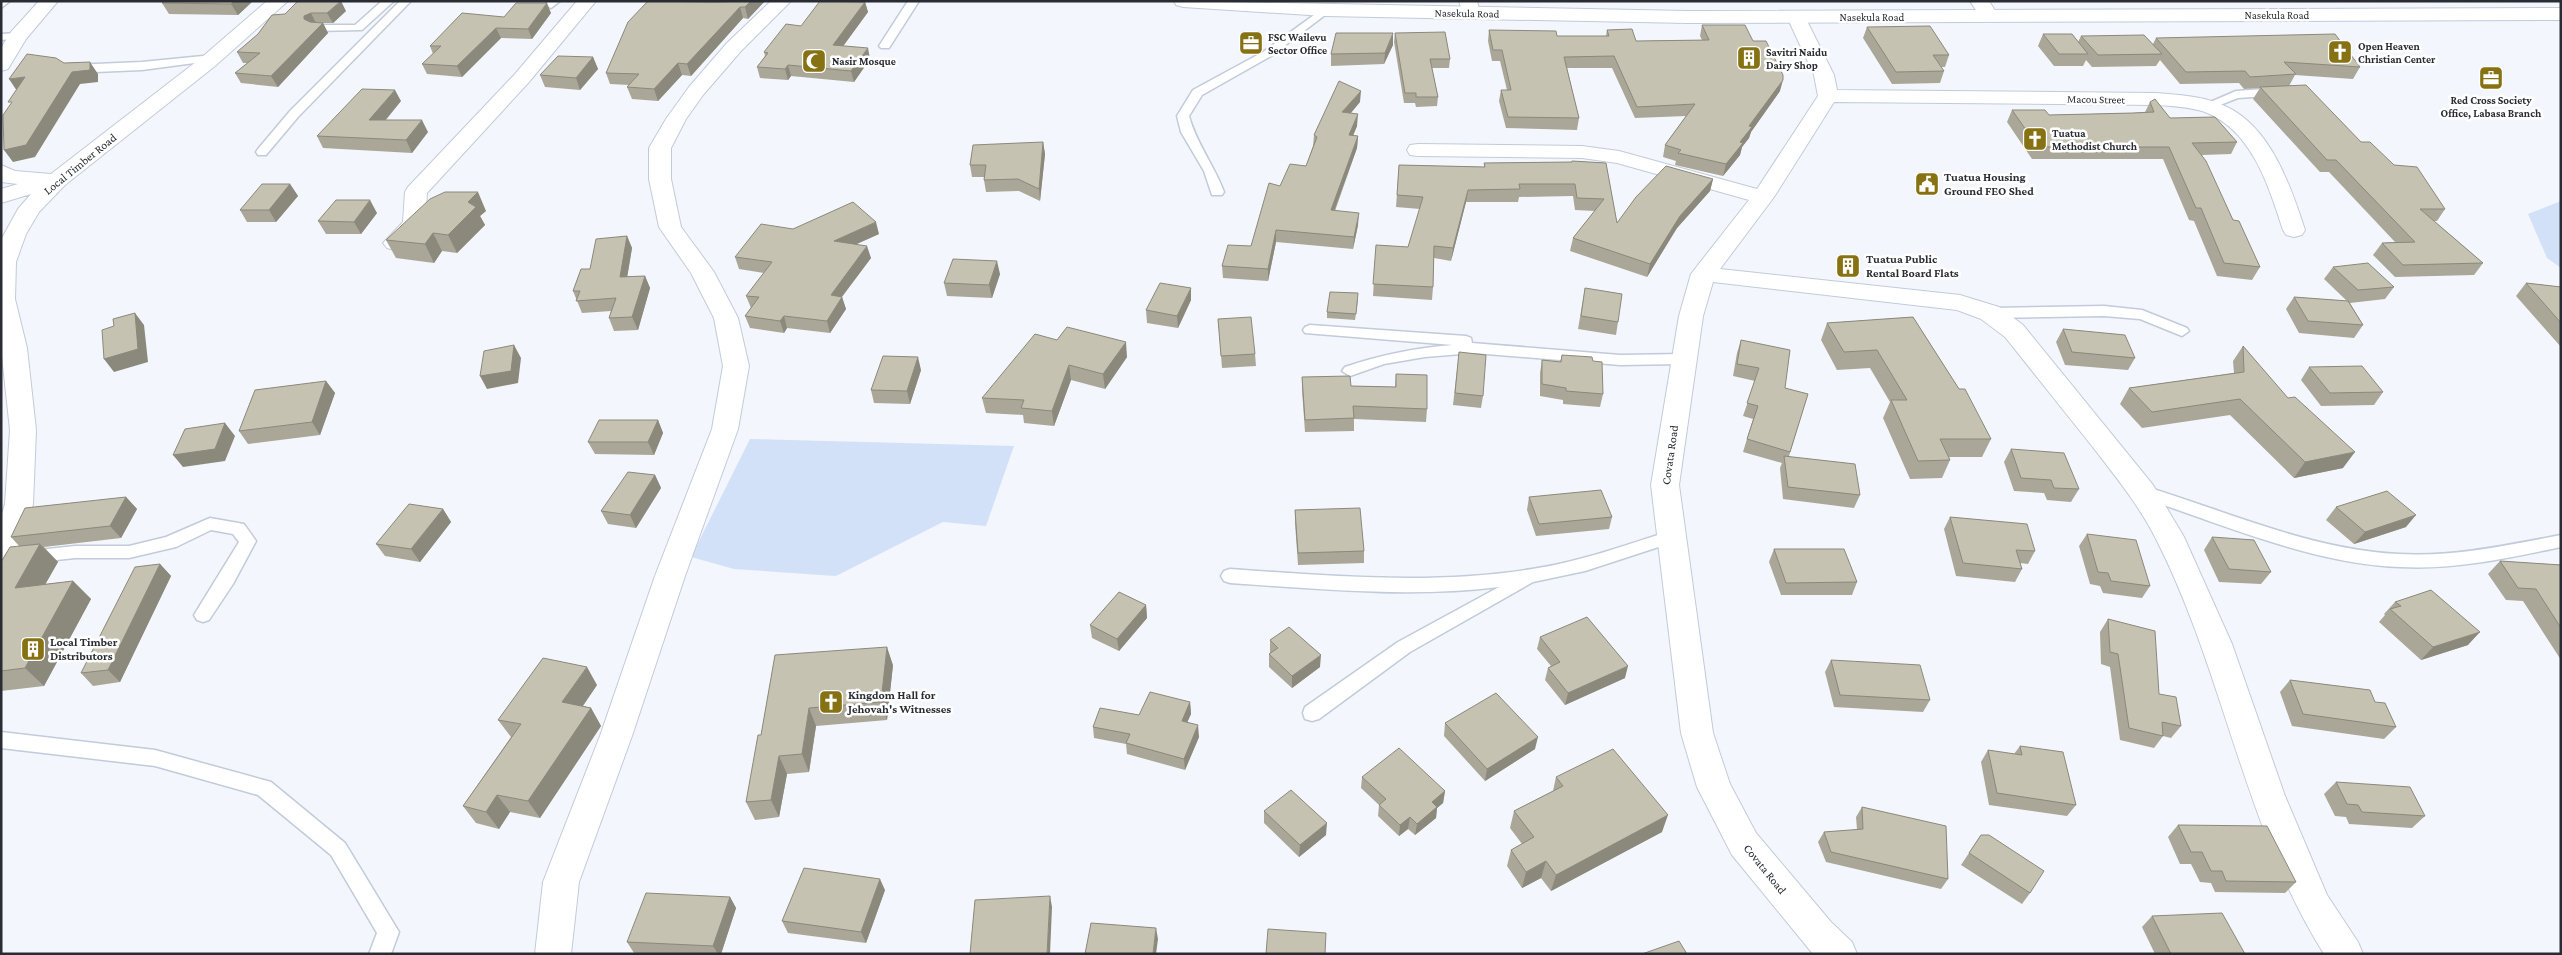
<svg xmlns="http://www.w3.org/2000/svg" width="2562" height="955" font-family="'Crimson Pro',serif">
  <style>
    .green { fill: #d3e1f8 }
    .lines { fill: none; stroke-linecap: round; stroke-linejoin: round }
    .lane-casing { stroke: #c2cbda; stroke-width: 3 }
    .street-casing { stroke: #c2cbda; stroke-width: 2 }
    .secondary-casing { stroke: #c2cbda; stroke-width: 2 }
    .lane { fill: #fff; fill-rule: evenodd }
    .street { fill: #fff; fill-rule: evenodd }
    .secondary { fill: #fff; fill-rule: evenodd }
    .wall { fill: #aaa798 }
    .shaded-wall { fill: #8b887c }
    .building { fill: #c6c2b1; stroke: #8b887c }
    .labels { text-anchor: middle; dominant-baseline: central; stroke-width: 5; stroke-linejoin: round; paint-order: stroke }
    .far-street-label { font-size: 11px; fill: #292d33; stroke: #fff }
    .far-poi-label { font-size: 11px; font-weight: bold; fill: #292d33; stroke: #fff; text-anchor: start }
    .street-label { font-size: 12px; fill: #292d33; stroke: #fff }
    .poi-label { font-size: 12px; font-weight: bold; fill: #292d33; stroke: #fff; text-anchor: start }
  </style>
  <rect width="100%" height="100%" fill="#f3f6fd"/>
  <path class="green" d="M 2561,201 L 2561,268 L 2547,258 L 2528,214 Z
    M 750,439 L 1014,446 L 986,526 L 943,522 L 836,576 L 734,569 L 691,557 Z"/>
  <g class="lines">
    <defs>
      <path id="lane" d="M 1,1 L 10,1 L 1,8 Z
        M 382,1 L 394,1 L 362,30 L 316,31 L 310,28 L 316,25 L 355,25 Z
        M 400,1 L 411,1 L 298,117 L 266,155 L 258,155 L 256,152 L 258,149 L 290,111 Z
        M 549,1 L 560,1 L 551,8 L 545,5 Z
        M 908,1 L 919,1 L 889,48 L 881,48 L 879,46 Z
        M 1325,7 L 1331,10 L 1329,12 L 1271,56 L 1202,95 L 1189,116 C 1196,143 1214,165 1224,192 L 1222,195 L 1212,195 L 1204,171 L 1181,132 L 1177,116 L 1193,90 L 1263,52 Z
        M 18,33 L 24,36 L 22,38 L 1,40 L 1,34 Z
        M 213,55 L 219,58 L 217,60 L 142,70 L 72,73 L 66,69 L 72,65 L 142,62 Z
        M 2278,88 L 2284,92 L 2282,95 L 2238,98 L 2207,110 L 2201,106 L 2236,91 Z
        M 2104,306 L 2142,310 L 2187,328 L 2189,331 L 2182,336 L 2140,319 L 2104,316 L 1990,318 L 1983,313 L 1990,308 Z
        M 1310,325 L 1466,336 L 1471,338 L 1472,343 L 1620,355 L 1684,354 L 1691,359 L 1684,364 L 1620,365 L 1474,353 L 1425,357 L 1384,364 L 1350,376 L 1342,371 L 1345,367 C 1380,355 1415,348 1453,345 L 1305,333 L 1303,330 L 1305,327 Z
        M 2143,486 C 2227,511 2311,550 2399,554 C 2454,557 2508,545 2561,535 L 2561,547 C 2508,558 2454,570 2400,567 C 2312,564 2220,523 2137,496 L 2135,492 L 2137,488 Z
        M 210,518 L 244,524 L 256,541 L 233,584 L 209,620 L 203,622 L 197,620 L 194,615 L 239,542 L 233,534 L 211,530 L 176,547 L 129,558 L 75,558 L 29,563 L 23,562 L 20,557 L 23,552 L 29,551 L 75,546 L 129,546 L 166,537 Z
        M 1671,531 L 1677,533 L 1679,537 L 1677,541 L 1585,571 L 1533,582 L 1410,652 L 1319,719 L 1312,721 L 1305,719 L 1303,713 L 1305,707 L 1398,642 L 1499,587 C 1410,598 1319,589 1230,583 L 1224,581 L 1221,576 L 1224,571 L 1230,569 C 1330,576 1433,585 1532,569 C 1580,562 1625,545 1671,531 Z
        M 1,732 L 155,750 L 271,782 L 345,843 L 399,932 L 391,954 L 369,954 L 377,933 L 331,855 L 258,795 L 155,766 L 1,748 Z"/>
      <path id="street" d="M 39,1 L 58,1 L 26,39 L 8,69 L 1,71 L 1,48 L 11,32 Z
        M 267,1 L 288,1 L 215,66 L 65,185 L 39,212 L 26,234 L 16,262 L 15,299 L 27,348 L 36,430 L 33,504 L 16,567 L 11,575 L 1,578 L 1,517 L 5,504 L 10,430 L 1,347 L 1,240 L 18,209 L 31,194 L 1,203 L 1,189 L 18,184 L 1,182 L 1,165 L 15,171 L 51,174 L 201,58 Z
        M 577,1 L 596,1 L 529,82 L 427,193 L 425,223 L 422,228 L 403,248 L 395,250 L 387,248 L 383,243 L 403,222 L 405,192 L 408,187 L 515,74 Z
        M 771,1 L 791,1 L 741,51 L 703,95 L 686,119 L 671,148 L 671,179 L 681,227 L 714,272 L 738,318 L 749,366 L 738,429 L 685,576 L 632,736 L 579,882 L 571,954 L 535,954 L 543,882 L 600,736 L 655,576 L 712,429 L 723,366 L 714,318 L 691,273 L 659,227 L 649,179 L 649,148 L 666,119 L 689,87 L 727,43 Z
        M 1459,1 L 1477,1 L 1480,13 L 1478,17 L 1464,17 Z
        M 1970,1 L 1989,1 L 1999,17 L 1997,21 L 1983,21 Z
        M 1796,11 L 1803,13 L 1834,75 L 1837,90 L 2156,93 C 2180,95 2205,96 2227,107 C 2271,128 2291,187 2305,230 L 2302,235 L 2294,237 L 2286,235 L 2283,230 C 2269,187 2252,130 2205,112 C 2190,107 2172,106 2156,105 L 1834,102 L 1774,197 L 1720,269 L 1960,295 L 1999,307 L 2023,325 L 2153,485 L 2184,537 L 2232,644 L 2285,796 L 2327,895 L 2358,942 L 2363,954 L 2324,954 C 2244,827 2224,672 2156,539 C 2139,505 2115,476 2092,446 C 2063,410 2034,373 2005,337 L 1981,319 L 1957,310 L 1713,282 L 1703,316 L 1679,485 L 1713,733 L 1730,784 L 1756,833 L 1831,922 L 1852,942 L 1857,954 L 1813,954 L 1732,855 L 1697,787 L 1681,733 L 1651,485 L 1679,316 L 1691,274 L 1749,200 L 1617,163 L 1582,158 L 1418,156 L 1410,155 L 1407,150 L 1410,145 L 1418,144 L 1582,146 L 1619,151 L 1757,189 L 1818,96 L 1814,75 L 1787,17 L 1789,13 Z"/>
      <path id="secondary" d="M 1174,1 L 1688,11 L 2561,8 L 2561,20 L 1688,23 L 1325,16 L 1183,7 L 1176,5 Z"/>
    </defs>
    <use href="#lane" class="lane-casing"/>
    <use href="#street" class="street-casing"/>
    <use href="#secondary" class="secondary-casing"/>
    <use href="#lane" class="lane"/>
    <use href="#street" class="street"/>
    <use href="#secondary" class="secondary"/>
  </g>
  <path class="wall" d="M 164,1 L 253,1 L 238,15 L 169,14 L 162,3 Z
    M 765,1 L 748,19 L 743,18 L 691,76 L 682,75 L 658,101 L 632,99 L 627,87 L 629,85 L 610,84 L 606,73 L 715,2 Z
    M 865,2 L 868,12 L 843,46 L 870,59 L 854,82 L 791,76 L 788,80 L 760,78 L 757,67 L 765,56 L 764,52 L 801,26 Z
    M 346,11 L 333,23 L 323,23 L 328,33 L 278,87 L 241,83 L 235,73 L 247,63 L 243,63 L 237,52 L 258,34 L 272,15 Z
    M 551,13 L 532,39 L 501,38 L 462,77 L 427,74 L 422,64 L 433,54 L 430,46 L 504,17 Z
    M 1702,25 L 1753,41 L 1780,91 L 1751,132 L 1749,138 L 1742,147 L 1740,155 L 1723,176 L 1675,165 L 1676,161 L 1663,157 L 1665,145 L 1686,116 L 1635,118 L 1612,68 L 1567,68 L 1579,118 L 1577,130 L 1506,128 L 1499,101 L 1501,90 L 1507,90 L 1500,61 L 1492,61 L 1488,41 L 1489,30 L 1557,36 L 1606,36 L 1607,30 L 1636,41 L 1702,40 L 1700,36 Z
    M 1867,27 L 1949,55 L 1945,67 L 1941,67 L 1944,71 L 1940,83 L 1892,84 L 1863,38 Z
    M 1395,33 L 1450,59 L 1449,68 L 1432,68 L 1438,97 L 1437,106 L 1416,107 L 1415,103 L 1404,103 L 1394,42 Z
    M 2043,34 L 2078,42 L 2081,36 L 2153,44 L 2156,38 L 2360,67 L 2353,79 L 2295,75 L 2289,86 L 2361,142 L 2394,165 L 2445,209 L 2437,221 L 2434,221 L 2483,263 L 2474,275 L 2395,277 L 2373,255 L 2382,243 L 2395,242 L 2329,172 L 2320,172 L 2253,99 L 2260,88 L 2244,89 L 2239,83 L 2180,84 L 2160,60 L 2156,66 L 2092,67 L 2086,60 L 2083,66 L 2054,66 L 2038,46 Z
    M 1393,45 L 1384,64 L 1331,66 L 1331,54 Z
    M 593,57 L 598,69 L 580,90 L 545,87 L 540,75 Z
    M 401,101 L 386,120 L 428,132 L 412,153 L 323,148 L 317,136 Z
    M 1360,102 L 1351,113 L 1357,126 L 1353,136 L 1358,136 L 1357,148 L 1335,211 L 1358,225 L 1353,249 L 1276,242 L 1268,281 L 1223,278 L 1222,266 L 1251,246 L 1280,186 L 1306,166 L 1313,146 L 1314,135 Z
    M 2150,102 L 2170,118 L 2237,142 L 2231,154 L 2202,155 L 2233,220 L 2260,267 L 2252,280 L 2217,276 L 2194,221 L 2189,220 L 2163,159 L 2032,159 L 2007,122 L 2012,110 L 2049,115 L 2133,113 L 2145,112 Z
    M 1043,142 L 1045,154 L 1040,201 L 1019,191 L 986,192 L 984,180 L 984,177 L 972,177 L 970,165 Z
    M 1572,161 L 1606,163 L 1617,223 L 1713,179 L 1710,191 L 1677,228 L 1647,277 L 1570,251 L 1573,238 L 1595,211 L 1575,210 L 1573,196 L 1519,197 L 1518,202 L 1466,202 L 1451,261 L 1434,258 L 1433,287 L 1432,300 L 1373,296 L 1376,245 L 1408,247 L 1420,209 L 1396,207 L 1399,165 L 1484,167 L 1484,163 L 1571,162 Z
    M 290,184 L 298,196 L 276,222 L 247,222 L 240,210 Z
    M 486,211 L 480,216 L 485,225 L 457,253 L 442,251 L 434,263 L 396,258 L 386,240 Z
    M 377,213 L 361,234 L 326,234 L 318,221 Z
    M 793,229 L 879,234 L 856,244 L 871,258 L 842,297 L 846,309 L 830,333 L 787,328 L 784,333 L 750,328 L 745,316 L 751,308 L 746,296 L 764,273 L 739,269 L 735,257 Z
    M 627,236 L 632,248 L 627,277 L 645,276 L 650,288 L 638,330 L 614,331 L 609,318 L 611,311 L 582,313 L 573,291 L 590,269 Z
    M 2333,267 L 2394,287 L 2385,299 L 2350,303 L 2363,325 L 2354,338 L 2299,333 L 2286,309 L 2294,297 L 2347,301 L 2324,279 Z
    M 1000,274 L 992,298 L 947,296 L 944,283 Z
    M 2526,283 L 2561,287 L 2561,347 L 2516,296 Z
    M 1191,288 L 1191,300 L 1178,328 L 1147,323 L 1146,310 Z
    M 1585,288 L 1618,322 L 1616,335 L 1578,329 Z
    M 1358,300 L 1355,320 L 1327,318 L 1327,312 Z
    M 1913,317 L 1991,439 L 1982,457 L 1949,457 L 1950,460 L 1942,478 L 1910,479 L 1883,418 L 1890,402 L 1870,368 L 1837,370 L 1821,340 L 1827,323 Z
    M 1218,319 L 1255,354 L 1256,366 L 1222,368 Z
    M 2063,329 L 2135,358 L 2128,370 L 2065,365 L 2056,342 Z
    M 1057,340 L 1127,357 L 1105,389 L 1071,380 L 1054,426 L 1024,423 L 1023,415 L 986,413 L 982,398 Z
    M 1741,340 L 1785,388 L 1808,394 L 1789,456 L 1860,495 L 1854,508 L 1783,499 L 1780,468 L 1782,463 L 1743,452 L 1753,419 L 1743,416 L 1755,381 L 1733,376 L 1737,353 Z
    M 2243,346 L 2343,468 L 2294,478 L 2230,415 L 2142,428 L 2120,404 L 2129,388 L 2234,373 L 2233,361 Z
    M 1459,352 L 1483,396 L 1481,408 L 1453,405 Z
    M 1562,355 L 1593,361 L 1603,394 L 1600,407 L 1563,404 L 1563,400 L 1540,396 L 1540,373 L 1542,360 L 1560,362 Z
    M 2309,367 L 2383,392 L 2374,405 L 2321,406 L 2301,380 Z
    M 921,370 L 910,404 L 874,403 L 871,390 Z
    M 1396,374 L 1427,409 L 1426,422 L 1354,419 L 1354,431 L 1305,432 L 1302,390 L 1302,377 L 1351,386 L 1395,387 Z
    M 326,381 L 335,393 L 320,435 L 248,444 L 239,431 Z
    M 658,420 L 663,433 L 654,455 L 595,454 L 588,442 Z
    M 2011,449 L 2079,489 L 2071,502 L 2047,500 L 2044,493 L 2014,491 L 2004,462 Z
    M 655,475 L 661,488 L 636,528 L 608,524 L 601,511 Z
    M 126,497 L 137,509 L 121,538 L 44,547 L 58,562 L 45,584 L 73,581 L 91,599 L 44,686 L 1,691 L 1,562 L 19,546 L 11,537 Z
    M 1529,497 L 1612,517 L 1609,529 L 1536,536 L 1527,510 Z
    M 2336,507 L 2406,527 L 2354,544 L 2326,520 Z
    M 443,509 L 451,522 L 420,562 L 385,556 L 376,544 Z
    M 1295,510 L 1364,551 L 1364,563 L 1298,565 L 1295,523 Z
    M 1950,517 L 2035,551 L 2028,564 L 2020,563 L 2022,569 L 2015,582 L 1956,576 L 1944,529 Z
    M 2087,534 L 2150,586 L 2142,598 L 2103,593 L 2100,586 L 2090,584 L 2079,546 Z
    M 2212,537 L 2271,572 L 2261,584 L 2219,582 L 2204,550 Z
    M 1774,549 L 1857,582 L 1852,595 L 1781,595 L 1769,562 Z
    M 2500,561 L 2561,565 L 2561,660 L 2523,601 L 2506,600 L 2488,574 Z
    M 160,564 L 171,576 L 120,682 L 93,686 L 81,673 Z
    M 2395,602 L 2468,645 L 2421,660 L 2379,622 L 2385,615 L 2384,614 Z
    M 1146,605 L 1147,618 L 1119,651 L 1092,638 L 1090,625 Z
    M 2108,619 L 2181,726 L 2171,738 L 2163,736 L 2154,748 L 2120,740 L 2110,667 L 2101,664 L 2100,632 Z
    M 1540,637 L 1625,678 L 1565,705 L 1545,680 L 1548,668 L 1551,666 L 1537,649 Z
    M 1270,640 L 1320,667 L 1292,688 L 1269,667 L 1269,654 L 1270,653 Z
    M 775,655 L 893,665 L 887,720 L 816,726 L 809,772 L 787,774 L 779,817 L 755,820 L 746,802 L 761,735 Z
    M 1831,660 L 1930,700 L 1923,712 L 1834,707 L 1825,672 Z
    M 2290,680 L 2375,702 L 2396,727 L 2384,739 L 2292,726 L 2280,692 Z
    M 597,685 L 583,706 L 591,708 L 601,726 L 540,818 L 510,812 L 499,829 L 476,823 L 463,806 L 511,737 L 498,720 Z
    M 1190,702 L 1191,714 L 1187,722 L 1199,737 L 1185,770 L 1127,754 L 1126,744 L 1094,738 L 1093,727 Z
    M 1445,723 L 1535,749 L 1485,781 L 1444,736 Z
    M 2020,746 L 2076,805 L 2067,816 L 1989,805 L 1981,762 L 1988,750 L 2014,754 Z
    M 1362,777 L 1445,791 L 1443,803 L 1437,808 L 1436,818 L 1415,835 L 1408,829 L 1399,836 L 1378,816 L 1379,805 L 1361,788 Z
    M 1556,777 L 1662,832 L 1551,891 L 1541,878 L 1522,888 L 1507,866 L 1511,850 L 1522,844 L 1510,828 L 1514,811 L 1553,791 Z
    M 2336,782 L 2425,816 L 2412,828 L 2349,824 L 2346,817 L 2335,816 L 2324,794 Z
    M 1862,807 L 1948,879 L 1941,889 L 1826,862 L 1818,842 L 1824,832 L 1857,830 L 1856,817 Z
    M 1264,811 L 1326,835 L 1299,857 L 1264,823 Z
    M 2178,825 L 2296,882 L 2285,893 L 2215,892 L 2211,883 L 2200,882 L 2191,864 L 2180,864 L 2168,837 Z
    M 1981,835 L 2030,893 L 2022,904 L 1961,865 Z
    M 885,890 L 866,943 L 788,933 L 782,921 Z
    M 730,897 L 736,908 L 721,954 L 634,953 L 627,942 Z
    M 2152,916 L 2245,954 L 2155,954 L 2142,927 Z"/>
  <path class="shaded-wall" d="M 234,1 L 253,1 L 238,15 L 231,4 Z
    M 341,1 L 346,11 L 333,23 L 327,13 Z
    M 751,1 L 765,1 L 748,19 L 745,7 Z
    M 865,2 L 868,12 L 836,56 L 833,45 Z
    M 547,3 L 551,13 L 532,39 L 528,29 Z
    M 740,7 L 743,18 L 691,76 L 687,64 Z
    M 311,13 L 316,23 L 309,30 L 304,19 L 304,16 Z
    M 323,23 L 328,33 L 278,87 L 271,76 Z
    M 496,28 L 501,38 L 462,77 L 457,66 Z
    M 1393,33 L 1393,45 L 1384,64 L 1385,53 Z
    M 868,48 L 870,59 L 854,82 L 851,71 Z
    M 593,57 L 598,69 L 580,90 L 576,78 Z
    M 90,62 L 98,74 L 98,82 L 80,84 L 35,157 L 13,162 L 4,150 L 72,72 Z
    M 678,63 L 682,75 L 658,101 L 654,89 Z
    M 788,65 L 791,76 L 788,80 L 785,69 Z
    M 25,77 L 17,91 L 9,79 Z
    M 1783,80 L 1780,91 L 1751,132 L 1749,138 L 1742,147 L 1740,155 L 1723,176 L 1726,164 L 1749,126 Z
    M 395,90 L 401,101 L 375,132 L 369,120 Z
    M 1361,91 L 1360,102 L 1342,123 L 1342,112 Z
    M 1358,114 L 1357,126 L 1348,147 L 1349,135 Z
    M 422,120 L 428,132 L 412,153 L 406,140 Z
    M 1358,136 L 1357,148 L 1330,222 L 1331,210 Z
    M 1043,142 L 1045,154 L 1040,201 L 1039,189 Z
    M 1713,179 L 1710,191 L 1677,228 L 1647,277 L 1650,264 L 1680,216 Z
    M 290,184 L 298,196 L 276,222 L 269,210 Z
    M 1468,190 L 1466,202 L 1451,261 L 1453,248 Z
    M 478,192 L 486,211 L 480,216 L 485,225 L 457,253 L 448,235 L 468,202 Z
    M 370,200 L 377,213 L 361,234 L 354,222 Z
    M 1359,213 L 1358,225 L 1353,249 L 1354,237 Z
    M 876,222 L 879,234 L 837,253 L 834,241 Z
    M 1276,230 L 1276,242 L 1268,281 L 1268,269 Z
    M 433,233 L 442,251 L 434,263 L 425,244 Z
    M 627,236 L 632,248 L 625,290 L 620,277 Z
    M 867,246 L 871,258 L 834,307 L 831,295 Z
    M 997,261 L 1000,274 L 992,298 L 989,285 Z
    M 645,276 L 650,288 L 638,330 L 632,317 Z
    M 1191,288 L 1191,300 L 1178,328 L 1177,316 Z
    M 842,297 L 846,309 L 830,333 L 827,321 Z
    M 135,313 L 144,325 L 148,362 L 114,372 L 104,359 Z
    M 784,316 L 787,328 L 784,333 L 780,321 Z
    M 1126,342 L 1127,357 L 1105,389 L 1103,374 Z
    M 514,345 L 521,358 L 518,383 L 487,389 L 480,376 Z
    M 918,357 L 921,370 L 910,404 L 907,391 Z
    M 1069,365 L 1071,380 L 1054,426 L 1052,411 Z
    M 326,381 L 335,393 L 320,435 L 312,422 Z
    M 658,420 L 663,433 L 654,455 L 648,442 Z
    M 225,423 L 235,436 L 225,461 L 183,467 L 173,455 Z
    M 2355,452 L 2343,468 L 2294,478 L 2305,462 Z
    M 655,475 L 661,488 L 636,528 L 630,515 Z
    M 126,497 L 137,509 L 121,538 L 110,526 Z
    M 443,509 L 451,522 L 420,562 L 411,549 Z
    M 2416,515 L 2406,527 L 2354,544 L 2365,532 Z
    M 40,544 L 58,562 L 33,606 L 15,588 Z
    M 160,564 L 171,576 L 120,682 L 108,670 Z
    M 73,581 L 91,599 L 44,686 L 25,668 Z
    M 1146,605 L 1147,618 L 1119,651 L 1117,639 Z
    M 2480,632 L 2468,645 L 2421,660 L 2433,647 Z
    M 887,647 L 893,665 L 887,720 L 881,702 Z
    M 1321,655 L 1320,667 L 1292,688 L 1292,676 Z
    M 1628,666 L 1625,678 L 1565,705 L 1568,693 Z
    M 587,667 L 597,685 L 573,720 L 562,702 Z
    M 1190,702 L 1191,714 L 1183,732 L 1182,721 Z
    M 591,708 L 601,726 L 540,818 L 528,801 Z
    M 809,708 L 816,726 L 809,772 L 802,754 Z
    M 1198,725 L 1199,737 L 1185,770 L 1184,759 Z
    M 1538,737 L 1535,749 L 1485,781 L 1487,769 Z
    M 779,756 L 787,774 L 779,817 L 771,800 Z
    M 1445,791 L 1443,803 L 1437,808 L 1436,818 L 1415,835 L 1417,824 L 1432,802 Z
    M 497,795 L 510,812 L 499,829 L 486,812 Z
    M 1668,815 L 1662,832 L 1551,891 L 1556,875 Z
    M 1410,817 L 1408,829 L 1399,836 L 1400,825 Z
    M 1327,823 L 1326,835 L 1299,857 L 1300,845 Z
    M 1546,861 L 1541,878 L 1522,888 L 1526,872 Z
    M 880,879 L 885,890 L 866,943 L 861,932 Z
    M 1050,896 L 1052,907 L 1050,954 L 1047,954 Z
    M 730,897 L 736,908 L 721,954 L 718,954 L 713,946 Z
    M 1156,928 L 1158,939 L 1156,954 L 1153,954 Z"/>
  <path class="building" d="M 164,1 L 234,1 L 231,4 L 162,3 Z
    M 298,1 L 341,1 L 327,13 L 311,13 L 304,16 L 304,19 L 310,22 L 323,23 L 271,76 L 235,73 L 260,53 L 237,52 L 258,34 L 272,15 L 285,14 Z
    M 648,1 L 715,2 L 751,1 L 745,7 L 740,7 L 687,64 L 678,63 L 654,89 L 627,87 L 639,74 L 606,73 L 628,22 Z
    M 820,1 L 865,2 L 833,45 L 868,48 L 851,71 L 788,65 L 785,69 L 757,67 L 768,53 L 764,52 L 786,24 L 801,26 Z
    M 516,3 L 547,3 L 528,29 L 496,28 L 457,66 L 422,64 L 441,46 L 430,46 L 462,13 L 504,17 Z
    M 1702,25 L 1745,25 L 1753,41 L 1766,41 L 1783,75 L 1783,80 L 1749,126 L 1752,127 L 1740,142 L 1743,143 L 1726,164 L 1678,153 L 1681,150 L 1665,145 L 1695,104 L 1637,107 L 1614,56 L 1564,57 L 1579,118 L 1508,117 L 1501,90 L 1511,90 L 1502,50 L 1493,50 L 1489,30 L 1556,31 L 1557,36 L 1609,36 L 1607,30 L 1632,29 L 1636,41 L 1709,40 Z
    M 1930,26 L 1949,55 L 1933,55 L 1944,71 L 1896,72 L 1867,27 Z
    M 1445,32 L 1450,59 L 1430,59 L 1438,97 L 1416,97 L 1416,93 L 1405,93 L 1395,33 Z
    M 1336,33 L 1393,33 L 1385,53 L 1331,54 Z
    M 2043,34 L 2072,34 L 2088,54 L 2059,54 Z
    M 2335,34 L 2360,67 L 2284,62 L 2296,74 L 2250,77 L 2245,71 L 2186,72 L 2156,38 Z
    M 2144,35 L 2162,54 L 2098,55 L 2081,36 Z
    M 27,54 L 56,58 L 64,63 L 90,62 L 90,70 L 72,72 L 26,145 L 4,150 L 3,115 L 12,102 L 8,102 L 25,77 L 9,79 Z
    M 558,56 L 593,57 L 576,78 L 540,75 Z
    M 1339,81 L 1361,91 L 1342,112 L 1358,114 L 1349,135 L 1358,136 L 1331,210 L 1359,213 L 1354,237 L 1276,230 L 1268,269 L 1222,266 L 1228,245 L 1251,246 L 1269,183 L 1280,186 L 1290,164 L 1306,166 L 1317,137 L 1314,135 Z
    M 2306,85 L 2361,142 L 2370,142 L 2394,165 L 2417,167 L 2445,209 L 2420,209 L 2483,263 L 2403,265 L 2382,243 L 2415,242 L 2336,160 L 2327,160 L 2260,87 Z
    M 362,89 L 395,90 L 369,120 L 422,120 L 406,140 L 317,136 Z
    M 2155,99 L 2170,118 L 2215,117 L 2237,142 L 2192,143 L 2206,161 L 2233,220 L 2239,221 L 2260,267 L 2224,263 L 2201,208 L 2196,208 L 2169,147 L 2038,147 L 2012,110 L 2045,110 L 2049,115 L 2133,113 L 2154,112 L 2150,102 Z
    M 1043,142 L 1039,189 L 1018,179 L 984,180 L 986,165 L 970,165 L 973,145 Z
    M 1572,161 L 1606,163 L 1617,223 L 1636,197 L 1666,166 L 1713,179 L 1680,216 L 1650,264 L 1573,238 L 1604,199 L 1577,198 L 1575,184 L 1519,184 L 1520,189 L 1468,190 L 1453,248 L 1434,246 L 1433,287 L 1373,284 L 1376,245 L 1408,247 L 1423,197 L 1397,195 L 1399,165 L 1485,167 L 1484,163 L 1572,162 Z
    M 262,184 L 290,184 L 269,210 L 240,210 Z
    M 445,192 L 478,192 L 468,202 L 476,207 L 448,235 L 433,233 L 425,244 L 386,240 L 430,199 Z
    M 336,200 L 370,200 L 354,222 L 318,221 Z
    M 853,202 L 876,222 L 834,241 L 867,246 L 831,295 L 842,297 L 827,321 L 784,316 L 780,321 L 745,316 L 759,297 L 746,296 L 772,262 L 735,257 L 761,224 L 793,229 Z
    M 627,236 L 620,277 L 645,276 L 632,317 L 609,318 L 616,298 L 576,301 L 580,291 L 573,291 L 581,269 L 590,269 L 596,239 Z
    M 953,259 L 997,261 L 989,285 L 944,283 Z
    M 2368,263 L 2394,287 L 2358,290 L 2333,267 Z
    M 1160,283 L 1191,288 L 1177,316 L 1146,310 Z
    M 2526,283 L 2561,287 L 2561,323 Z
    M 1585,288 L 1622,294 L 1618,322 L 1581,316 Z
    M 1330,292 L 1358,293 L 1356,314 L 1327,312 Z
    M 2294,297 L 2348,301 L 2363,325 L 2308,321 Z
    M 135,313 L 138,349 L 104,359 L 102,330 L 114,326 L 113,319 Z
    M 1251,317 L 1255,354 L 1221,356 L 1218,319 Z
    M 1913,317 L 1959,389 L 1965,389 L 1991,439 L 1940,439 L 1950,460 L 1918,461 L 1891,400 L 1907,400 L 1877,350 L 1844,352 L 1827,323 Z
    M 1067,327 L 1126,342 L 1103,374 L 1069,365 L 1052,411 L 1021,408 L 1024,400 L 982,398 L 1035,334 L 1057,340 Z
    M 2063,329 L 2125,335 L 2135,358 L 2072,352 Z
    M 1741,340 L 1790,350 L 1785,388 L 1808,394 L 1790,452 L 1747,439 L 1758,406 L 1747,403 L 1759,368 L 1737,364 Z
    M 514,345 L 511,371 L 480,376 L 484,351 Z
    M 2243,346 L 2288,398 L 2295,397 L 2355,452 L 2305,462 L 2240,399 L 2152,412 L 2129,388 L 2244,372 Z
    M 1459,352 L 1486,355 L 1483,396 L 1455,393 Z
    M 1562,355 L 1592,357 L 1593,361 L 1602,362 L 1603,394 L 1566,391 L 1566,388 L 1542,384 L 1542,360 L 1561,362 Z
    M 883,356 L 918,357 L 907,391 L 871,390 Z
    M 2362,366 L 2383,392 L 2330,393 L 2309,367 Z
    M 1396,374 L 1427,375 L 1427,409 L 1353,406 L 1354,418 L 1305,420 L 1302,377 L 1350,376 L 1351,386 L 1396,387 Z
    M 326,381 L 312,422 L 239,431 L 255,390 Z
    M 599,420 L 658,420 L 648,442 L 588,442 Z
    M 225,423 L 215,449 L 173,455 L 185,429 Z
    M 2011,449 L 2064,453 L 2079,489 L 2054,488 L 2051,480 L 2021,478 Z
    M 1784,456 L 1855,464 L 1860,495 L 1788,487 Z
    M 628,472 L 655,475 L 630,515 L 601,511 Z
    M 1601,490 L 1612,517 L 1539,524 L 1529,497 Z
    M 2387,491 L 2416,515 L 2365,532 L 2336,507 Z
    M 126,497 L 110,526 L 11,537 L 25,508 Z
    M 409,504 L 443,509 L 411,549 L 376,544 Z
    M 1360,508 L 1364,551 L 1298,553 L 1295,510 Z
    M 1950,517 L 2027,524 L 2035,551 L 2016,550 L 2022,569 L 1963,563 Z
    M 2087,534 L 2136,540 L 2150,586 L 2111,581 L 2108,573 L 2098,572 Z
    M 2212,537 L 2254,540 L 2271,572 L 2229,569 Z
    M 40,544 L 15,588 L 73,581 L 25,668 L 1,671 L 1,562 L 10,547 Z
    M 1774,549 L 1844,549 L 1857,582 L 1786,583 Z
    M 2500,561 L 2561,565 L 2561,628 L 2536,589 L 2518,588 Z
    M 160,564 L 108,670 L 81,673 L 135,567 Z
    M 2431,590 L 2480,632 L 2433,647 L 2390,609 L 2401,606 L 2395,602 Z
    M 1119,592 L 1146,605 L 1117,639 L 1090,625 Z
    M 1587,617 L 1628,666 L 1568,693 L 1548,668 L 1560,662 L 1540,637 Z
    M 2108,619 L 2155,631 L 2159,694 L 2176,697 L 2181,726 L 2162,722 L 2163,736 L 2129,728 L 2118,654 L 2110,652 Z
    M 1289,627 L 1321,655 L 1292,676 L 1269,654 L 1278,648 L 1270,640 Z
    M 887,647 L 881,702 L 809,708 L 802,754 L 779,756 L 771,800 L 746,802 L 758,735 L 761,735 L 775,655 Z
    M 543,658 L 587,667 L 562,702 L 591,708 L 528,801 L 497,795 L 486,812 L 463,806 L 521,724 L 498,720 Z
    M 1831,660 L 1920,665 L 1930,700 L 1840,695 Z
    M 2290,680 L 2370,690 L 2375,702 L 2385,703 L 2396,727 L 2303,714 Z
    M 1150,692 L 1190,702 L 1182,721 L 1198,725 L 1184,759 L 1126,743 L 1130,734 L 1093,727 L 1100,708 L 1139,715 Z
    M 1496,693 L 1538,737 L 1487,769 L 1445,723 Z
    M 2020,746 L 2063,752 L 2076,805 L 1997,793 L 1988,750 L 2022,755 Z
    M 1399,748 L 1445,791 L 1432,802 L 1437,807 L 1417,824 L 1410,817 L 1400,825 L 1379,805 L 1386,799 L 1362,777 Z
    M 1613,749 L 1668,815 L 1556,875 L 1546,861 L 1526,872 L 1511,850 L 1534,837 L 1514,811 L 1563,786 L 1556,777 Z
    M 2336,782 L 2410,787 L 2425,816 L 2362,812 L 2358,805 L 2347,804 Z
    M 1291,790 L 1327,823 L 1300,845 L 1264,811 Z
    M 1862,807 L 1946,826 L 1948,879 L 1831,852 L 1824,832 L 1863,829 Z
    M 2178,825 L 2267,826 L 2296,882 L 2226,881 L 2222,871 L 2211,871 L 2202,852 L 2191,852 Z
    M 1981,835 L 1989,835 L 2044,871 L 2030,893 L 1969,853 Z
    M 804,868 L 880,879 L 861,932 L 782,921 Z
    M 646,893 L 730,897 L 713,946 L 627,942 Z
    M 1050,896 L 1047,954 L 970,954 L 975,900 Z
    M 2222,913 L 2245,954 L 2171,954 L 2152,916 Z
    M 1091,923 L 1156,928 L 1153,954 L 1085,954 Z
    M 1268,929 L 1326,933 L 1325,954 L 1266,954 Z
    M 1679,941 L 1687,954 L 1642,954 Z"/>
  <defs>
    <symbol id="office-square" viewBox="-11 -11 22 22"><rect x="-9" y="-9" width="18" height="18" rx="4" fill="#877213" stroke="#fff"/><path d="M-6-3h4V-5.5h4V-3h4V5H-6ZM-1-4.5V-3h2v-1.5ZM-6 0V1H6V0Z" fill="#fff"/></symbol>
    <symbol id="church-square" viewBox="-11 -11 22 22"><rect x="-9" y="-9" width="18" height="18" rx="4" fill="#877213" stroke="#fff"/><path d="M-1.2-6h2.4v3.5h3.3v2.4h-3.3V6h-2.4V-.1h-3.3v-2.4h3.3Z" fill="#fff"/></symbol>
    <symbol id="building-square" viewBox="-11 -11 22 22"><rect x="-9" y="-9" width="18" height="18" rx="4" fill="#877213" stroke="#fff"/><path d="M-4-6H4V6H1V3H-1V6H-4ZM-2.5-4.3h1.7v1.8h-1.7ZM.8-4.3h1.7v1.8H.8ZM-2.5-1h1.7V.8h-1.7ZM.8-1h1.7V.8H.8Z" fill="#fff"/></symbol>
    <symbol id="mosque-square" viewBox="-11 -11 22 22"><rect x="-9" y="-9" width="18" height="18" rx="4" fill="#877213" stroke="#fff"/><path d="M3.5-4.9A6 6 0 1 0 3.5 4.9A5 5 0 1 1 3.5-4.9Z" fill="#fff"/></symbol>
    <symbol id="civic-square" viewBox="-11 -11 22 22"><rect x="-9" y="-9" width="18" height="18" rx="4" fill="#877213" stroke="#fff"/><path d="M-.6-6.5H3V-4.5H.6V-3L4-1V1h2V6H-6V1h2V-1L-.6-3ZM-1.2 2.5V6h2.4V2.5Z" fill="#fff"/></symbol>
  </defs>
  <g fill-rule="evenodd">
    <use href="#office-square" x="1237" y="29" width="28" height="28"/>
    <use href="#church-square" x="2326" y="38" width="28" height="28"/>
    <use href="#building-square" x="1735" y="44" width="28" height="28"/>
    <use href="#mosque-square" x="800" y="47" width="28" height="28"/>
    <use href="#office-square" x="2477" y="64" width="28" height="28"/>
    <use href="#church-square" x="2021" y="125" width="28" height="28"/>
    <use href="#civic-square" x="1913" y="170" width="28" height="28"/>
    <use href="#building-square" x="1834" y="252" width="28" height="28"/>
    <use href="#building-square" x="19" y="635" width="28" height="28"/>
    <use href="#church-square" x="817" y="688" width="28" height="28"/>
  </g>
  <g class="labels">
    <g class="far-street-label">
      <text transform="translate(1467 13) rotate(1)">Nasekula Road</text>
      <text x="2277" y="15">Nasekula Road</text>
      <text x="1872" y="17">Nasekula Road</text>
      <text transform="translate(2096 99) rotate(1)">Macou Street</text>
    </g>
    <g class="far-poi-label">
      <text x="1268" y="37">FSC Wailevu<tspan x="1268" dy="13">Sector Office</tspan></text>
      <text x="2358" y="46">Open Heaven<tspan x="2358" dy="13">Christian Center</tspan></text>
      <text x="1766" y="52">Savitri Naidu<tspan x="1766" dy="13">Dairy Shop</tspan></text>
      <text x="832" y="61">Nasir Mosque</text>
      <text x="2491" y="100" text-anchor="middle">Red Cross Society<tspan x="2491" dy="13">Office, Labasa Branch</tspan></text>
      <text x="2052" y="133">Tuatua<tspan x="2052" dy="13">Methodist Church</tspan></text>
    </g>
    <g class="street-label">
      <text transform="translate(80 164) rotate(-39)">Local Timber Road</text>
      <text transform="translate(1670 455) rotate(-82)">Covata Road</text>
      <text transform="translate(1765 869) rotate(51)">Covata Road</text>
    </g>
    <g class="poi-label">
      <text x="1944" y="177">Tuatua Housing<tspan x="1944" dy="14">Ground FEO Shed</tspan></text>
      <text x="1866" y="259">Tuatua Public<tspan x="1866" dy="14">Rental Board Flats</tspan></text>
      <text x="50" y="642">Local Timber<tspan x="50" dy="14">Distributors</tspan></text>
      <text x="848" y="695">Kingdom Hall for<tspan x="848" dy="14">Jehovah's Witnesses</tspan></text>
    </g>
  </g>
  <rect width="2562" height="955" fill="none" stroke="#292d33" stroke-width="5"/>
</svg>
